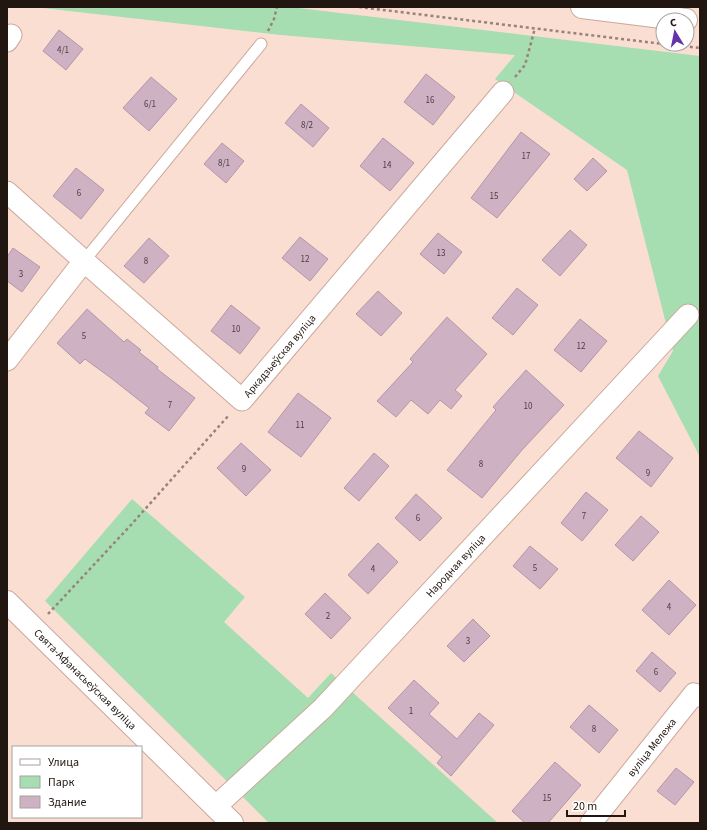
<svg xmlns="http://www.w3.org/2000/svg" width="707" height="830" font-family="'Source Sans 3',sans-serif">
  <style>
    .green { fill: #a6ddb1 }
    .building { fill: #cfb1c4; stroke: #b396a8 }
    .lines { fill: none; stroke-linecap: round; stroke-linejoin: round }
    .service-casing { stroke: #caa99c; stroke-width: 13 }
    .minor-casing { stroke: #caa99c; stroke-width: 23 }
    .tertiary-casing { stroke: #caa99c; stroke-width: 24 }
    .secondary-casing { stroke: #caa99c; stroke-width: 24 }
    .path { stroke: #97837a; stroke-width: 2.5; stroke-dasharray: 3 3; stroke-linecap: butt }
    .service { stroke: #fff; stroke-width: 11 }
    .minor { stroke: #fff; stroke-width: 21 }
    .tertiary { stroke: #fff; stroke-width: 22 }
    .secondary { stroke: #fff; stroke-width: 22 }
    .labels { text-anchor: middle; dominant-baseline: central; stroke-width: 3; stroke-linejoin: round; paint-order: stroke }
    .number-label { font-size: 9px; fill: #4d3d3e }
    .street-label { font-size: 11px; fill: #221611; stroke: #fff }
  </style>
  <rect width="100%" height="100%" fill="#faded2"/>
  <path class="green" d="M 34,7 L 290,7 L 700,56 L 700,457 L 658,376 L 673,351 L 627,170 L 495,79 L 515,55 L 281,35 Z
    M 132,499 L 245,597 L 224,622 L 308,698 L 331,673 L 498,823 L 269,823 L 45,601 Z"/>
  <path class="building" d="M 59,30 L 83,49 L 66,70 L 43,51 Z
    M 426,74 L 455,97 L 433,125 L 404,102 Z
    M 151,77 L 177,99 L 149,131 L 123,108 Z
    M 301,104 L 329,128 L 313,147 L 285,123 Z
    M 521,132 L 550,154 L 497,218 L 471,198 Z
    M 383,138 L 414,163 L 390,191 L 360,166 Z
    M 222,143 L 244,161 L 226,183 L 204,164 Z
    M 593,158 L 607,171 L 587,191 L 574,179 Z
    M 76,168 L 104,190 L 81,219 L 53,196 Z
    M 570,230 L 587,245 L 560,276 L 542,260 Z
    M 438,233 L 462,252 L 444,274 L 420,254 Z
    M 300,237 L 328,259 L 310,281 L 282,258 Z
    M 149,238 L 169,256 L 144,283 L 124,266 Z
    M 13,248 L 40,267 L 22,292 L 7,281 L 7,257 Z
    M 517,288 L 538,305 L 513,335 L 492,318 Z
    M 378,291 L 402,313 L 381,336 L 356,314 Z
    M 231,305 L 260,328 L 240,354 L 211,331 Z
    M 87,309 L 124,342 L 127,339 L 141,350 L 139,352 L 158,367 L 157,369 L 195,398 L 169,431 L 145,413 L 149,408 L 111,378 L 85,359 L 80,364 L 57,343 Z
    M 447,317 L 487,354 L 455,390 L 462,396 L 451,409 L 440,400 L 428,414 L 411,400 L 396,417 L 377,401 L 413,362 L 410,359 Z
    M 580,319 L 607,341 L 581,372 L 554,350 Z
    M 526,370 L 564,405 L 522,450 L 482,498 L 447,470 L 496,410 L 493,407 Z
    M 298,393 L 331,418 L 301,457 L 268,432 Z
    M 639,431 L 673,458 L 651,487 L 616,458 Z
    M 241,443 L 271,470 L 246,496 L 217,468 Z
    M 374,453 L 389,466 L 359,501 L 344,488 Z
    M 586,492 L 608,510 L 582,541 L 561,523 Z
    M 416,494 L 442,518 L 420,541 L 395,518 Z
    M 641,516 L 659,532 L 633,561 L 615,545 Z
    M 378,543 L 398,562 L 368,594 L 348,575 Z
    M 530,546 L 558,569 L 540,589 L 513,566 Z
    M 669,580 L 696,605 L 669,635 L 642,610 Z
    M 325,593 L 351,618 L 331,639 L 305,614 Z
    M 473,619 L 490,636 L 464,662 L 447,646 Z
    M 652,652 L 676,673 L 660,692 L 636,671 Z
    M 414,680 L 439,703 L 429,714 L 457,739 L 479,713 L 494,725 L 451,776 L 437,763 L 442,757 L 388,708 Z
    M 589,705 L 618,730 L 599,753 L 570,727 Z
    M 555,762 L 581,785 L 548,823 L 525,823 L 512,811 Z
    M 676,768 L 694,782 L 675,805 L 657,791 Z"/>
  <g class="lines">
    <defs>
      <path id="service" d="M 84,261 L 261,44"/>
      <g id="minor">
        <path d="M 7,41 L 11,35"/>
        <path d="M 7,192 L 84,261"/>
        <path id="s1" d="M 7,360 L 84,261 L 242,400 L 503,92"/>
        <path id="s2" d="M 215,807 L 323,708 L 688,315"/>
        <path id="s3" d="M 591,823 L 694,694 L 700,696"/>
      </g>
      <g id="tertiary">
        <path id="s4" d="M 7,602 L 232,823"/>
      </g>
      <path id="secondary" d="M 582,7 L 686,20"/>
    </defs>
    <use href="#service" class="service-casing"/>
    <use href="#minor" class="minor-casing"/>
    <use href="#tertiary" class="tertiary-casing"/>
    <use href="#secondary" class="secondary-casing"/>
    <path class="path" d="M 359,7 L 663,44
      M 268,31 L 274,19 L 277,7
      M 666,44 L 700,48
      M 515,77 L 525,65 L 535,28
      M 48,614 L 130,526 L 229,415"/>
    <use href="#service" class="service"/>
    <use href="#minor" class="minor"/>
    <use href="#tertiary" class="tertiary"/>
    <use href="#secondary" class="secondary"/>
  </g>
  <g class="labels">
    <g class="number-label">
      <text x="63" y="50">4/1</text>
      <text x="430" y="100">16</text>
      <text x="150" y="104">6/1</text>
      <text x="307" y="125">8/2</text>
      <text x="526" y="156">17</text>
      <text x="224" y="163">8/1</text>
      <text x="387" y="165">14</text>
      <text x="79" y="193">6</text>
      <text x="494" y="196">15</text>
      <text x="441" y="253">13</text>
      <text x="305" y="259">12</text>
      <text x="146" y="261">8</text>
      <text x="21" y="274">3</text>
      <text x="236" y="329">10</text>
      <text x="84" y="336">5</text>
      <text x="581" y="346">12</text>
      <text x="170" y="405">7</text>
      <text x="528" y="406">10</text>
      <text x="300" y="425">11</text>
      <text x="481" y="464">8</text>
      <text x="244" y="469">9</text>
      <text x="648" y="473">9</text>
      <text x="584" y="516">7</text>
      <text x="418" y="518">6</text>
      <text x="535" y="568">5</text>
      <text x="373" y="569">4</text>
      <text x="669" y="607">4</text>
      <text x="328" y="616">2</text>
      <text x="468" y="641">3</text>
      <text x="656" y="672">6</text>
      <text x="411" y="711">1</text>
      <text x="594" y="729">8</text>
      <text x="547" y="798">15</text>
    </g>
    <g class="street-label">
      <text stroke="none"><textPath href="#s1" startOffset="394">Аркадзьеўская вуліца</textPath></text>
      <text stroke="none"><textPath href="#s2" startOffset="341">Народная вуліца</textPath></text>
      <text stroke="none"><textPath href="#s4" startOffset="110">Свята-Афанасьеўская вуліца</textPath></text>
      <text stroke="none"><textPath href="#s3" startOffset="97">вуліца Мележа</textPath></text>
    </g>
  </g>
  <rect width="707" height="830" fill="none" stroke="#221611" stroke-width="16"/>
  <rect x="12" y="746" width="130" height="72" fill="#ffffff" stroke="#a7a2a0"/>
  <rect x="20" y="759" width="20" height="6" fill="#ffffff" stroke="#a7a2a0"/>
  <text x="48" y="766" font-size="12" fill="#221611">Улица</text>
  <rect x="20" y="776" width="20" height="12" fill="#a6ddb1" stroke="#a7a2a0"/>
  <text x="48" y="786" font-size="12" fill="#221611">Парк</text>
  <rect x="20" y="796" width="20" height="12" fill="#cfb1c4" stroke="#a7a2a0"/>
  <text x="48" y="806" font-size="12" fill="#221611">Здание</text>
  <g transform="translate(675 32) rotate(350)"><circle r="19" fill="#ffffff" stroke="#a7a2a0"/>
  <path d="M0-3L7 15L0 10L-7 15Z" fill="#6633aa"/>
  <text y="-6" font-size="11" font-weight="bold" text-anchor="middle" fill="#221611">С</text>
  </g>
  <path d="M567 810v6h58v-6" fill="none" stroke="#221611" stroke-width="2"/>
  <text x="573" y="810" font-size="12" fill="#221611" stroke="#ffffff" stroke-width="3" paint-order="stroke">20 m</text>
</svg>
